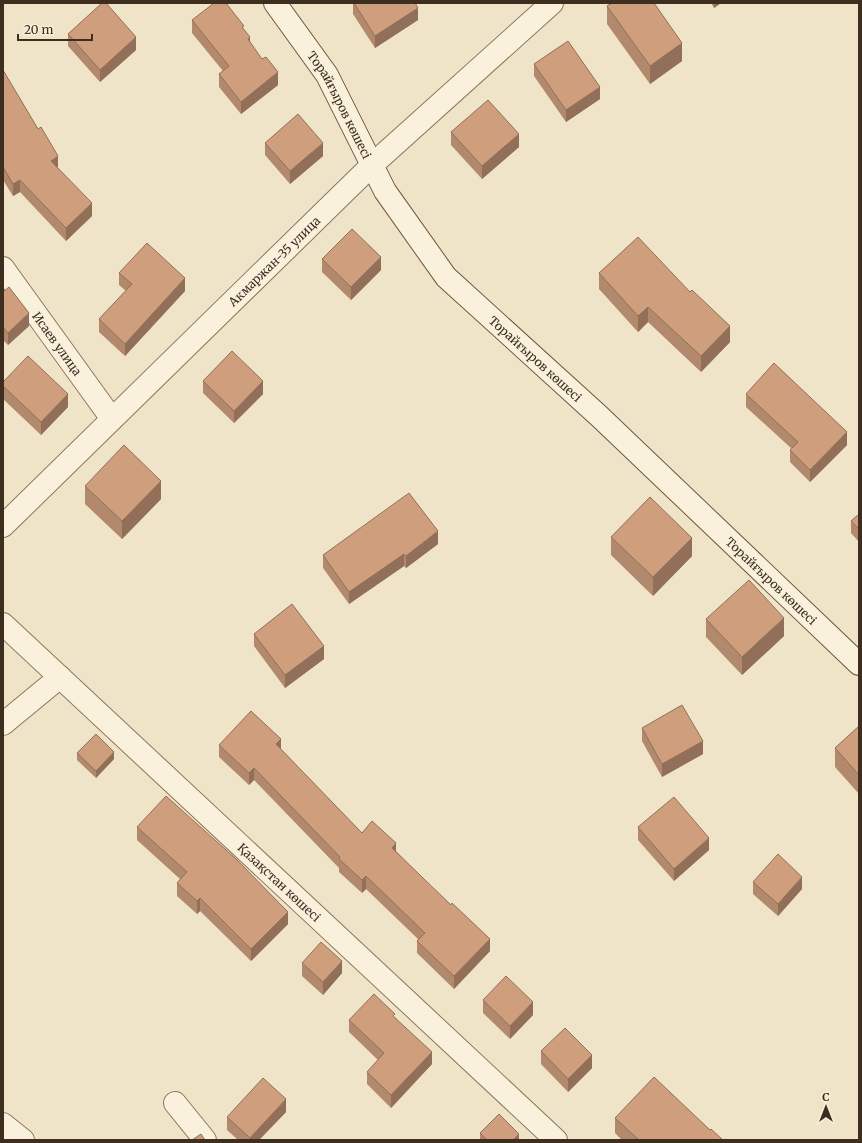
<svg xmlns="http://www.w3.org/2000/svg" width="862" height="1143" font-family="Merriweather,serif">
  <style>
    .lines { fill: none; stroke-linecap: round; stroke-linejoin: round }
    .street-casing { stroke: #8d765c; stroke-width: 24 }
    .secondary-casing { stroke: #6f573f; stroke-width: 24 }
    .street { stroke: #faf1dc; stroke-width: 22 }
    .secondary { stroke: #faf1dc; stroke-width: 22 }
    .wall { fill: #b2896c }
    .shaded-wall { fill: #916f58 }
    .building { fill: #cf9f7d; stroke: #916f58 }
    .labels { text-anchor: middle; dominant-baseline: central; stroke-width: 3.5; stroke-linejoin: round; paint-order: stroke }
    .street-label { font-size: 12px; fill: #3d2e20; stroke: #f7eed8 }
  </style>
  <rect width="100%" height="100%" fill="#f0e4c8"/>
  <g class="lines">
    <defs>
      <g id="street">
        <path id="s1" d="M 3,268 L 112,419"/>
        <path id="s2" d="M 3,526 L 372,165 L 552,3"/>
        <path id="s3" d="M 3,624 L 556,1140"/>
        <path d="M 3,724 L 60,677"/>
        <path d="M 175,1103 L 205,1140"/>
        <path d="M 3,1124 L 23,1140"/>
      </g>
      <g id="secondary">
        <path id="s4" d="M 275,3 L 327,75 L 385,191 L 446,277 L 599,416 L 859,664"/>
      </g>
    </defs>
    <use href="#street" class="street-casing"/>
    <use href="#secondary" class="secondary-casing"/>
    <use href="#street" class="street"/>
    <use href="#secondary" class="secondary"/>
  </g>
  <path class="wall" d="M 353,3 L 415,3 L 418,20 L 375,48 L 353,14 Z
    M 711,3 L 721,3 L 714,8 Z
    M 607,6 L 682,61 L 650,84 L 607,24 Z
    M 192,20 L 244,30 L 250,43 L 278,85 L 241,114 L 219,87 L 219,74 L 223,71 L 192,33 Z
    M 68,34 L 136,50 L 100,82 L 68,46 Z
    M 534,64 L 600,99 L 566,122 L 534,76 Z
    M 3,70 L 58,168 L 92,216 L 66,241 L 20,192 L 13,196 L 3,180 Z
    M 451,132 L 519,147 L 482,179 L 451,145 Z
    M 265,143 L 323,156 L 290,184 L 265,155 Z
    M 322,259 L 381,270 L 351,300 L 322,272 Z
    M 119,273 L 185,291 L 125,356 L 99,332 L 99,319 L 126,291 L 119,285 Z
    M 599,273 L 730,342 L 701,372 L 648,322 L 638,332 L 599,289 Z
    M 3,292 L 29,326 L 8,345 L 3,340 Z
    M 203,381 L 263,394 L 234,423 L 203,393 Z
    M 3,382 L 68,407 L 41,435 L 3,399 Z
    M 746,394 L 847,445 L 810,482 L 790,462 L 790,450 L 792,449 L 746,407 Z
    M 85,486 L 161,499 L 122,539 L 85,504 Z
    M 859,514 L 859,542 L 851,533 L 851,521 Z
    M 611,537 L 692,556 L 653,596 L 611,555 Z
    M 438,544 L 406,568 L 404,566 L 349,604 L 323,568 L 323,555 Z
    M 706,619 L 784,636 L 742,675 L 706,637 Z
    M 254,634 L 324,659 L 285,688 L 254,646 Z
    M 859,726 L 859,794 L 835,767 L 835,748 Z
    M 642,728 L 703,754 L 662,777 L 642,741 Z
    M 219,745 L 281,750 L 362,833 L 396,851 L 490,951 L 454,989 L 417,953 L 417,941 L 418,939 L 366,889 L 362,893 L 339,872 L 339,868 L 254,780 L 249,785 L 219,757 Z
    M 77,753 L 114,759 L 96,778 L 77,760 Z
    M 137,827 L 288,924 L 251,961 L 200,911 L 197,914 L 177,896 L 177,883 L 180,879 L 137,840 Z
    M 638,827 L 709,850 L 674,881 L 638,840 Z
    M 753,882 L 802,889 L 778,916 L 753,894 Z
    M 302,963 L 342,973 L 323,995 L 302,976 Z
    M 859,969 L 859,990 L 858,989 L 858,971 Z
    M 483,1000 L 533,1015 L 510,1039 L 483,1013 Z
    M 395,1017 L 432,1064 L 391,1108 L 367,1084 L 367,1072 L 378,1060 L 349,1032 L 349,1020 Z
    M 541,1051 L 592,1068 L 568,1092 L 541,1064 Z
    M 286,1112 L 259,1140 L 238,1140 L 227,1130 L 227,1117 Z
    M 615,1118 L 710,1130 L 723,1140 L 622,1140 L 615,1133 Z
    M 480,1133 L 519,1140 L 480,1140 Z"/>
  <path class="shaded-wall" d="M 714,3 L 721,3 L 714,8 Z
    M 418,8 L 418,20 L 375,48 L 375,36 Z
    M 136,37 L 136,50 L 100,82 L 100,70 Z
    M 250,37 L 250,50 L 248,39 Z
    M 682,43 L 682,61 L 650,84 L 650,66 Z
    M 278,72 L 278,85 L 241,114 L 241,102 Z
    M 600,87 L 600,99 L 566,122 L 566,110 Z
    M 519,134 L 519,147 L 482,179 L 482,166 Z
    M 323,143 L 323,156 L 290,184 L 290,171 Z
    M 58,156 L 58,169 L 51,161 Z
    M 20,180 L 20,192 L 13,196 L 13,184 Z
    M 92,203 L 92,216 L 66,241 L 66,228 Z
    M 381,257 L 381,270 L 351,300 L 351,287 Z
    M 185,278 L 185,291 L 125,356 L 125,344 Z
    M 648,307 L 648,322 L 638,332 L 638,316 Z
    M 29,313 L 29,326 L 8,345 L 8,333 Z
    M 730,326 L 730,342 L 701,372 L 701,356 Z
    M 263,381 L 263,394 L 234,423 L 234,411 Z
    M 68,394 L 68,407 L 41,435 L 41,422 Z
    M 847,432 L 847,445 L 810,482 L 810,470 Z
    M 161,481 L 161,499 L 122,539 L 122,521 Z
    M 438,531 L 438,544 L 406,568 L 406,556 Z
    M 692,538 L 692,556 L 653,596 L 653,577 Z
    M 404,554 L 404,566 L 349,604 L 349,592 Z
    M 784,618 L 784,636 L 742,675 L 742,657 Z
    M 324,646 L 324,659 L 285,688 L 285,675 Z
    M 4,649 L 4,663 L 3,664 L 3,650 Z
    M 281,739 L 281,751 L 276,744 Z
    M 703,741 L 703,754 L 662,777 L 662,764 Z
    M 114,752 L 114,759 L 96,778 L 96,771 Z
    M 254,768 L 254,780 L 249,785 L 249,773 Z
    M 709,838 L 709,850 L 674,881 L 674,869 Z
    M 396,843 L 396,856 L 392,848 Z
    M 366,876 L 366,889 L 362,893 L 362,880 Z
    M 802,877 L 802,889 L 778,916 L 778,904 Z
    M 200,898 L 200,911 L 197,914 L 197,901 Z
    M 288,912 L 288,924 L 251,961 L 251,949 Z
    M 490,939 L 490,951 L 454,989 L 454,976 Z
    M 342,961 L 342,973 L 323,995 L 323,982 Z
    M 533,1002 L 533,1015 L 510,1039 L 510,1026 Z
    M 432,1052 L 432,1064 L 391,1108 L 391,1095 Z
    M 592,1055 L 592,1068 L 568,1092 L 568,1079 Z
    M 286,1099 L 286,1112 L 259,1140 L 250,1140 L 250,1138 Z
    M 519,1134 L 519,1140 L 513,1140 Z"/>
  <path class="building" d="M 102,3 L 106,3 L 136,37 L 100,70 L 68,34 Z
    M 214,3 L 226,3 L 244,26 L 242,27 L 250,37 L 248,39 L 262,59 L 266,57 L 278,72 L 241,102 L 219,74 L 229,66 L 192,20 Z
    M 354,3 L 415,3 L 418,8 L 375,36 Z
    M 612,3 L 654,3 L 682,43 L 650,66 L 607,6 Z
    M 568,41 L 600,87 L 566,110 L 534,64 Z
    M 3,70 L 38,129 L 41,127 L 58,156 L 51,161 L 92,203 L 66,228 L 20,180 L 13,184 L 3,167 Z
    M 488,100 L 519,134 L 482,166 L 451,132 Z
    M 298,114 L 323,143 L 290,171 L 265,143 Z
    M 352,229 L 381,257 L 351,287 L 322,259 Z
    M 638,237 L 690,292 L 692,290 L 730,326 L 701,356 L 648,307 L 638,316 L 599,273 Z
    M 147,243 L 185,278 L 125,344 L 99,319 L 132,284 L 119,273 Z
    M 9,287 L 29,313 L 8,333 L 3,327 L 3,292 Z
    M 232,351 L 263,381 L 234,411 L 203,381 Z
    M 28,356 L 68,394 L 41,422 L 3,386 L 3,382 Z
    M 774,363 L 847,432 L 810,470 L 790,450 L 798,442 L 746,394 Z
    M 124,445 L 161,481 L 122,521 L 85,486 Z
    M 409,493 L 438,531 L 406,556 L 404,554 L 349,592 L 323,555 Z
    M 650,497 L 692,538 L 653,577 L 611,537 Z
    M 859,514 L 859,529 L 851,521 Z
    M 749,580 L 784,618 L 742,657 L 706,619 Z
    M 292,604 L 324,646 L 285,675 L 254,634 Z
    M 682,705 L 703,741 L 662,764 L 642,728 Z
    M 251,711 L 281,739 L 276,744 L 362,833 L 372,821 L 396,843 L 392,848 L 451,905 L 452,903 L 490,939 L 454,976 L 417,941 L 425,933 L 366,876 L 362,880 L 339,859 L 340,857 L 254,768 L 249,773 L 219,745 Z
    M 859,726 L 859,775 L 835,748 Z
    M 96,734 L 114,752 L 96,771 L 77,753 Z
    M 166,796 L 236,859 L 288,912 L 251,949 L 200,898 L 197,901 L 177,883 L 187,872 L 137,827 Z
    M 674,797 L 709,838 L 674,869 L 638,827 Z
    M 778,854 L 802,877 L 778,904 L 753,882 Z
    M 321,942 L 342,961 L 323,982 L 302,963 Z
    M 506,976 L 533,1002 L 510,1026 L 483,1000 Z
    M 374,994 L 395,1014 L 393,1016 L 432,1052 L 391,1095 L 367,1072 L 384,1053 L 349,1020 Z
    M 565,1028 L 592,1055 L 568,1079 L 541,1051 Z
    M 654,1077 L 710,1130 L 711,1129 L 723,1140 L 639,1140 L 615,1118 Z
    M 263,1078 L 286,1099 L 250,1138 L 227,1117 Z
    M 499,1114 L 519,1134 L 513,1140 L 487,1140 L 480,1133 Z
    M 201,1134 L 205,1140 L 192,1140 Z"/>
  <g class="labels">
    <g class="street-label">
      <text stroke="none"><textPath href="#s4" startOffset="121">Торайғыров көшесі</textPath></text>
      <text stroke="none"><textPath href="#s2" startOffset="379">Акмаржан-35 улица</textPath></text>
      <text stroke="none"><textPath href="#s1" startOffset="93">Исаев улица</textPath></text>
      <text stroke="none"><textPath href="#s4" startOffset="445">Торайғыров көшесі</textPath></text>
      <text stroke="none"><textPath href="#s4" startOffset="769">Торайғыров көшесі</textPath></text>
      <text stroke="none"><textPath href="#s3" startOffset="378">Қазақстан көшесі</textPath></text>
    </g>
  </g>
  <rect width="862" height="1143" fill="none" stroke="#3d2e20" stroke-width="8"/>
  <g transform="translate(826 1107)" stroke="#f7eed8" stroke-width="3" paint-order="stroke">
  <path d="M0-3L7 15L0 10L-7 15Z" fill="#3d2e20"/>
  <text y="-6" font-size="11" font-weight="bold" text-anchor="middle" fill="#3d2e20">С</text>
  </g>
  <path d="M18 34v6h74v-6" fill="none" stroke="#3d2e20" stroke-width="2"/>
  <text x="24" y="34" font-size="12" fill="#3d2e20" stroke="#f7eed8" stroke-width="3" paint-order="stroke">20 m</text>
</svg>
